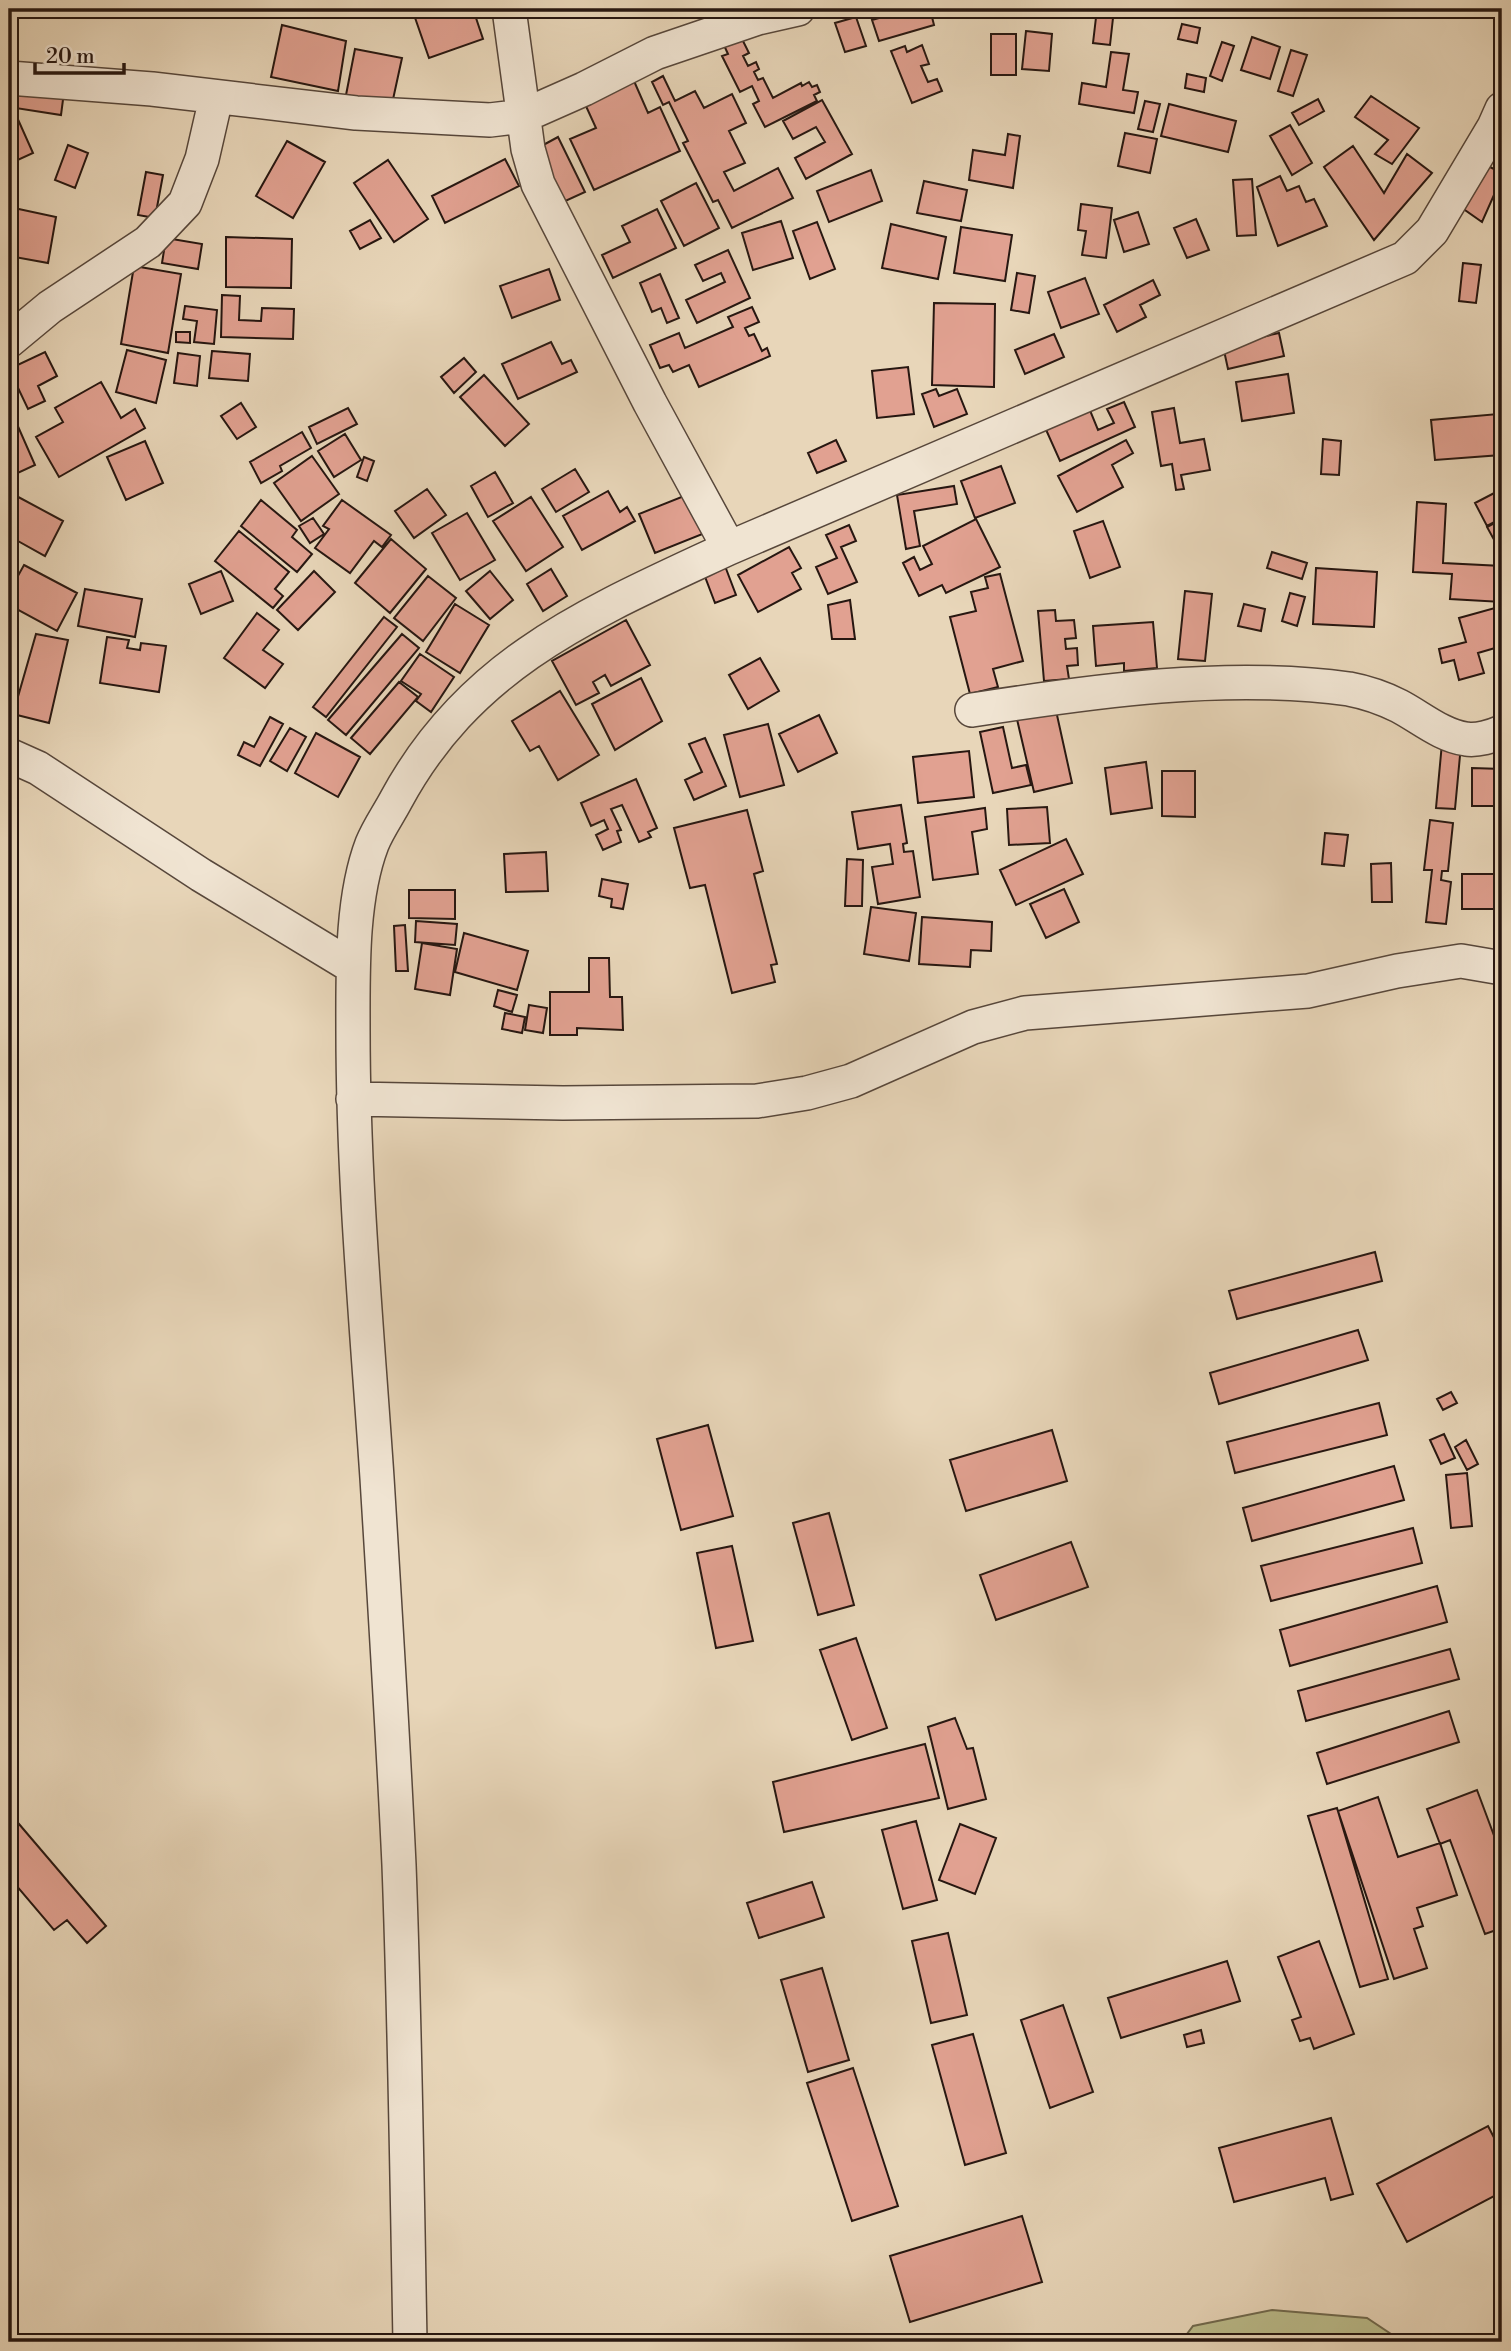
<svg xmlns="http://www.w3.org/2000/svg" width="1511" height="2351" font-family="'Libre Bodoni',serif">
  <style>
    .green { fill: #bbbc8b; stroke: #716a4e; stroke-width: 2 }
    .building { fill: #e1a191; stroke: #271711; stroke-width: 2 }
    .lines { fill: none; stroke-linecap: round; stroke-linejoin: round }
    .minor-casing { stroke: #57473b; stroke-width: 36 }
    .minor { stroke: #f0e4d2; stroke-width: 33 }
  </style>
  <rect width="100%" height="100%" fill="#e8d6b9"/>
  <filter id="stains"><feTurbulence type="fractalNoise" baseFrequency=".00286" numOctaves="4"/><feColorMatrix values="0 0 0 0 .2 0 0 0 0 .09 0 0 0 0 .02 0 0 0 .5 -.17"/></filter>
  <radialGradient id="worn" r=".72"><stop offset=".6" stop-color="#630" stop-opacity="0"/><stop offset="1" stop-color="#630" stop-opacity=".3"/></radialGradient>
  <path class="green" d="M 1272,2310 L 1367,2318 L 1403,2342 L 1181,2342 L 1193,2326 Z"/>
  <path class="building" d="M 412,9 L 473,9 L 483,39 L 429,58 Z
    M 910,9 L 930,9 L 934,25 L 879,41 L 872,20 Z
    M 1097,9 L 1114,9 L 1110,45 L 1093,43 Z
    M 856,17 L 866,46 L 845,52 L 835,23 Z
    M 1182,24 L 1200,28 L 1197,43 L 1178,39 Z
    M 282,25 L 346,41 L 338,91 L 271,77 Z
    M 1026,31 L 1052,34 L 1049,71 L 1022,69 Z
    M 739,33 L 749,53 L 743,56 L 748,66 L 756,62 L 759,69 L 754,72 L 758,80 L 763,78 L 773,98 L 801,83 L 802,86 L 809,82 L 812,87 L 817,85 L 820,92 L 814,95 L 817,101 L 765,127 L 753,104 L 759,101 L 752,86 L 740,92 L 722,56 L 728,54 L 722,41 Z
    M 991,34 L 1016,34 L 1016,75 L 991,75 Z
    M 1252,37 L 1280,47 L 1270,79 L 1241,70 Z
    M 1222,42 L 1234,46 L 1222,81 L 1210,76 Z
    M 922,45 L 929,64 L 921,66 L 928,82 L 937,79 L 942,91 L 912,103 L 891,51 L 905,46 L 907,52 Z
    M 355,49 L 402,58 L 392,104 L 346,95 Z
    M 1291,50 L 1307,55 L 1293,96 L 1278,91 Z
    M 1111,52 L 1129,54 L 1123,90 L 1138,92 L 1134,113 L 1079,104 L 1082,83 L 1106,87 Z
    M 1187,74 L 1206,78 L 1204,92 L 1185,88 Z
    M 663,76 L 675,101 L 695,91 L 704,108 L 732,94 L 746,123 L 729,131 L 745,163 L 724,172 L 734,191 L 778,168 L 793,198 L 732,228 L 718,200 L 713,202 L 683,143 L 688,141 L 669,102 L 663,105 L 652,82 Z
    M 634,81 L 648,113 L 660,107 L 680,151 L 594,190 L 570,139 L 596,128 L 585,104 Z
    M 10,85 L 64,92 L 61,115 L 9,107 Z
    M 1371,96 L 1419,128 L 1392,164 L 1375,154 L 1388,140 L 1355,117 Z
    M 1318,99 L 1324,111 L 1299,125 L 1292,113 Z
    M 822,100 L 852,154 L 806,179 L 795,158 L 825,142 L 816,127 L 793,139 L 783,121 Z
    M 1145,101 L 1160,104 L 1153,132 L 1138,129 Z
    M 1169,104 L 1236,121 L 1228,152 L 1161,136 Z
    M 16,115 L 33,153 L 9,164 L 9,118 Z
    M 1290,125 L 1312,163 L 1292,175 L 1270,136 Z
    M 1125,133 L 1157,139 L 1150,173 L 1118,166 Z
    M 1008,134 L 1020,136 L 1013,188 L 969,180 L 973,150 L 1005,155 Z
    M 558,137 L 585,192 L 561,203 L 534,150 Z
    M 287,141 L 325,162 L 293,218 L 256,196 Z
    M 68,145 L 88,153 L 75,188 L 55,180 Z
    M 1353,146 L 1384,193 L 1407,154 L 1432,173 L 1374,240 L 1324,167 Z
    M 505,159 L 519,186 L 445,223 L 432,196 Z
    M 388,160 L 428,219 L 394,242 L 354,183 Z
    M 1486,165 L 1502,173 L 1502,177 L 1482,222 L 1455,203 Z
    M 871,170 L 882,201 L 829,222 L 817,191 Z
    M 146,172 L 163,175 L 155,218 L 138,215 Z
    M 1280,176 L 1287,191 L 1299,186 L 1306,202 L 1314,199 L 1327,226 L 1278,246 L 1257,187 Z
    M 1252,179 L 1256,235 L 1237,236 L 1233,180 Z
    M 924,181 L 967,190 L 961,221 L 917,213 Z
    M 696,183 L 719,228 L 684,246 L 661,201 Z
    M 1081,204 L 1112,208 L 1106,258 L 1082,255 L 1086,231 L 1078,230 Z
    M 14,208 L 56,217 L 48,263 L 9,256 L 9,235 Z
    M 657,209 L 676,248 L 613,278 L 602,255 L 630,242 L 622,226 Z
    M 1138,212 L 1149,244 L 1124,252 L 1114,220 Z
    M 1196,219 L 1209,250 L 1187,258 L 1174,228 Z
    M 370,220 L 381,238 L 360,249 L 350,231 Z
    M 781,221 L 793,258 L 753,270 L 742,233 Z
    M 817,222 L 835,269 L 810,279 L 793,231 Z
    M 891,224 L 946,237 L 938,279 L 882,268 Z
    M 961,227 L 1012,235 L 1005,281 L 954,273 Z
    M 226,237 L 292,239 L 291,288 L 226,287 Z
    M 166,238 L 202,244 L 198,269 L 162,263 Z
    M 728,250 L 750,298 L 697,323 L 686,300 L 725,282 L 721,273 L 703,281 L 695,265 Z
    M 1463,263 L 1481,265 L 1476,303 L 1459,301 Z
    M 134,266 L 181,274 L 168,353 L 121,344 Z
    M 549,269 L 560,300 L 512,318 L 500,286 Z
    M 1017,273 L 1035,276 L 1029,313 L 1011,310 Z
    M 660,274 L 679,318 L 667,323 L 661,308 L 652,312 L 640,283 Z
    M 1085,278 L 1099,314 L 1061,328 L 1048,292 Z
    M 1153,280 L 1160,295 L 1140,305 L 1146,317 L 1117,332 L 1104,305 Z
    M 222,295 L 240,296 L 239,320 L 261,321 L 262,308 L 294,309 L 293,339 L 221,337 Z
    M 934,303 L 995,304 L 994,387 L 932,385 Z
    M 185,306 L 217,310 L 214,344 L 194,342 L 197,321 L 183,319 Z
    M 752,307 L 759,322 L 745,328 L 749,336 L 754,334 L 762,351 L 767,348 L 770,356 L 699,387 L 689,365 L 673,372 L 669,365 L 660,368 L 650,345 L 679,333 L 685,348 L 733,327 L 728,317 Z
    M 176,332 L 190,332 L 190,343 L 176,342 Z
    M 1279,333 L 1284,356 L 1228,369 L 1223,346 Z
    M 1054,334 L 1064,357 L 1025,374 L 1015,350 Z
    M 551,342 L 562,364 L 571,360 L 577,372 L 518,399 L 502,364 Z
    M 127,350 L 166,360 L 156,403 L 116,392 Z
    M 212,351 L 250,354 L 248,381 L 209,378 Z
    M 45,352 L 57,376 L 38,386 L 45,401 L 28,409 L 9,369 Z
    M 178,353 L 200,356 L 197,386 L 174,383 Z
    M 464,358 L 476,372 L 454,393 L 441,377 Z
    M 908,367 L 914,414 L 877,418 L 872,371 Z
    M 1288,374 L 1294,413 L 1242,421 L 1236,382 Z
    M 484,375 L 529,424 L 505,446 L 460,397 Z
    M 101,382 L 121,418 L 135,409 L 145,428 L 59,477 L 36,437 L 63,422 L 55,408 Z
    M 936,389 L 939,396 L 957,389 L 967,414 L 934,427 L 922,394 Z
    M 1124,402 L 1135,427 L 1060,461 L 1043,423 L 1087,403 L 1098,430 L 1114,423 L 1107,409 Z
    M 241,403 L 256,427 L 237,439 L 221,416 Z
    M 9,406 L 35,465 L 9,477 Z
    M 348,408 L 357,424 L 317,444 L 309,427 Z
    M 1174,408 L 1180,443 L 1204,439 L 1210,470 L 1181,475 L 1184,489 L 1176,490 L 1172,464 L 1161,466 L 1152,412 Z
    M 1498,414 L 1501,455 L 1435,460 L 1431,420 Z
    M 302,432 L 311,448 L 280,466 L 282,471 L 261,483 L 250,462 Z
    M 345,434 L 361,460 L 334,477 L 318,451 Z
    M 1323,439 L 1341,441 L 1339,475 L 1321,474 Z
    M 836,440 L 846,461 L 817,473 L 808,453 Z
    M 1126,440 L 1133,453 L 1112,465 L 1123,487 L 1077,512 L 1058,476 Z
    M 145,441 L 163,483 L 126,500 L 107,457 Z
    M 312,456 L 339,494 L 301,521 L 274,483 Z
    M 364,457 L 374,461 L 367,481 L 357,477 Z
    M 1001,466 L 1015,503 L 975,518 L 961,481 Z
    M 575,469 L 589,492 L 556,512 L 542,489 Z
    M 495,472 L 513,503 L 488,517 L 471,486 Z
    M 954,486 L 957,504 L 914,511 L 920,546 L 906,549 L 897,495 Z
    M 427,489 L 446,515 L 414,538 L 395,511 Z
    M 1502,489 L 1502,518 L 1487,526 L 1475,503 Z
    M 608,491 L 620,512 L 627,507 L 635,521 L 582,550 L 563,516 Z
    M 9,492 L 63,521 L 45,556 L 9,536 Z
    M 689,494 L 705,533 L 655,553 L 639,514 Z
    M 531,497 L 563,547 L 526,571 L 493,521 Z
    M 261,500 L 297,530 L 292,537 L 312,554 L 297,572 L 241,526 Z
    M 342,500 L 391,535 L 382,547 L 374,541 L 350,573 L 315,548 L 329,529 L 323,526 Z
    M 1417,502 L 1446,504 L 1443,563 L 1502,566 L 1502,602 L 1450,599 L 1452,574 L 1413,572 Z
    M 467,513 L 495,560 L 460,580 L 432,533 Z
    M 313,518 L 324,534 L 310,543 L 299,526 Z
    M 976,519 L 1000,567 L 946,593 L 942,585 L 919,596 L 903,563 L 914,557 L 920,570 L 932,564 L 923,546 Z
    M 1502,519 L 1502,545 L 1498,547 L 1487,527 Z
    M 1103,521 L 1120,567 L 1090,578 L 1074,531 Z
    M 849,525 L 856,541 L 841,547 L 857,582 L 828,594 L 816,567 L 837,558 L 826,535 Z
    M 239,531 L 289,572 L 275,589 L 283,596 L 273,608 L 215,561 Z
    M 391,539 L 426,569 L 390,613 L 355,583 Z
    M 789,547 L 801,568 L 792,573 L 801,589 L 758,612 L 738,575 Z
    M 1272,552 L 1307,563 L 1302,579 L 1267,568 Z
    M 24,565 L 77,593 L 57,631 L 9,605 L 9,592 Z
    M 725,566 L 736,595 L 715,603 L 704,574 Z
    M 1316,568 L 1377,572 L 1374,627 L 1313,624 Z
    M 551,569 L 567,596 L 543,611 L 527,584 Z
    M 221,571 L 233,601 L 201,614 L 189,584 Z
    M 314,571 L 335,592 L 298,630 L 277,610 Z
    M 490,571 L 513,600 L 490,619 L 466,591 Z
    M 1000,574 L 1023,661 L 993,669 L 998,687 L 970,694 L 950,617 L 976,611 L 971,592 L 988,588 L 985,577 Z
    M 428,576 L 456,598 L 423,641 L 394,618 Z
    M 85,589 L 142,599 L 135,637 L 78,626 Z
    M 1185,591 L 1212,594 L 1205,661 L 1178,659 Z
    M 1290,593 L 1305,597 L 1297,626 L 1282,621 Z
    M 850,600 L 855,639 L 832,639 L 828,605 Z
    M 455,604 L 489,625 L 460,673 L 426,652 Z
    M 1244,604 L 1265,609 L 1261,631 L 1238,626 Z
    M 1502,606 L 1502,646 L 1478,653 L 1484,673 L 1459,680 L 1454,660 L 1442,663 L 1439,649 L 1466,642 L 1459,618 Z
    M 1055,610 L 1056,621 L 1074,620 L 1076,638 L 1065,639 L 1066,649 L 1077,648 L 1078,665 L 1067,666 L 1069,679 L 1044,681 L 1038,611 Z
    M 257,613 L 279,630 L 263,650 L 283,664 L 265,688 L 224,658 Z
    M 384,617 L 397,627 L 326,717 L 313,707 Z
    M 626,620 L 650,665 L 611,686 L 605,675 L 593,682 L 599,693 L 576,705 L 552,661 Z
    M 1153,622 L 1157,668 L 1124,671 L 1124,663 L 1096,666 L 1093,626 Z
    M 36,634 L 68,640 L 49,723 L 13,714 Z
    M 402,634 L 419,648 L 346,735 L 328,720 Z
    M 107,637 L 129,640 L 127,648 L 140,650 L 141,643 L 166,646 L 159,692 L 100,683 Z
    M 420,654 L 454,677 L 431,712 L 416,701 L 421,694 L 401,681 Z
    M 760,658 L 779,691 L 748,709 L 729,675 Z
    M 641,678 L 662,721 L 615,750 L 592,704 Z
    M 399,682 L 418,697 L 370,754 L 351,738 Z
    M 560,691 L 599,755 L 558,780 L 539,746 L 530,751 L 512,721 Z
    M 1055,706 L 1072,783 L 1034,792 L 1016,715 Z
    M 819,715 L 837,753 L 798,772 L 779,734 Z
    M 270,717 L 283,724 L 260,766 L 238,755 L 244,742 L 254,747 Z
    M 768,724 L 784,785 L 740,797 L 724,735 Z
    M 1003,727 L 1012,768 L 1026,765 L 1031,785 L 993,793 L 980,732 Z
    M 290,728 L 306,737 L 287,771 L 270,761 Z
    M 316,733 L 360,757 L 338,797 L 295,773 Z
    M 705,738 L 726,786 L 694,800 L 685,780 L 702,772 L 689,744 Z
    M 1442,743 L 1461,745 L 1455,809 L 1436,808 Z
    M 969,751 L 974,797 L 918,803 L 913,757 Z
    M 1146,762 L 1152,808 L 1111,814 L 1105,768 Z
    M 1472,768 L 1502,769 L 1502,806 L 1472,806 Z
    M 1162,771 L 1195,771 L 1195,817 L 1162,816 Z
    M 636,779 L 657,828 L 648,832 L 651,837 L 639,842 L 622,805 L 611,809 L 621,830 L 617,831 L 621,842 L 603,850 L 596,835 L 608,829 L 604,820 L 591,826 L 581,803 Z
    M 901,805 L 907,843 L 903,844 L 904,852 L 913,851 L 920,897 L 878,904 L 872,867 L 893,864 L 890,844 L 858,849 L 852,812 Z
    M 1047,807 L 1050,843 L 1009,845 L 1007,809 Z
    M 985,808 L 987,829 L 972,832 L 978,874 L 933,880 L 925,817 Z
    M 747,810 L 763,871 L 754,874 L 777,964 L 771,965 L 775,982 L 732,993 L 705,885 L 690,888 L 674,828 Z
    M 1430,820 L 1453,823 L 1448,871 L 1442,871 L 1441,880 L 1451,882 L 1446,924 L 1426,922 L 1432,870 L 1424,870 Z
    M 1325,833 L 1348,835 L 1344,866 L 1322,864 Z
    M 1066,839 L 1083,874 L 1016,905 L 1000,870 Z
    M 546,852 L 548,891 L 506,892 L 504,854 Z
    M 847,859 L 863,860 L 862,906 L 845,906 Z
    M 1496,861 L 1502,861 L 1502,909 L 1462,909 L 1462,874 L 1496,874 Z
    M 1391,863 L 1392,902 L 1372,902 L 1371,864 Z
    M 602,879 L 628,884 L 623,909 L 611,907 L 612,899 L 599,896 Z
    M 1064,889 L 1079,922 L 1046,938 L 1030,904 Z
    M 409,890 L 455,890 L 455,919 L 409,918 Z
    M 871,907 L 916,913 L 909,961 L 864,954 Z
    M 922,917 L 992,922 L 991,951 L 971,950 L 970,967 L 919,964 Z
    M 416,921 L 457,924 L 455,945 L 415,942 Z
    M 405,925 L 408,971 L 396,971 L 394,926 Z
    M 464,933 L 528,951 L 517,990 L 455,972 Z
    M 422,943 L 457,949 L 450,995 L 415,989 Z
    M 589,958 L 609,958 L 610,997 L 622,997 L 623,1030 L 577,1028 L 577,1035 L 550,1035 L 550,992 L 589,992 Z
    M 498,990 L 517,995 L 512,1012 L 494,1006 Z
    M 529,1005 L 547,1008 L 543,1033 L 525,1030 Z
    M 505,1013 L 525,1017 L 522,1033 L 502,1029 Z
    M 1375,1252 L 1382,1281 L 1237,1319 L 1229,1291 Z
    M 1358,1330 L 1368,1360 L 1219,1404 L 1210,1373 Z
    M 1451,1392 L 1457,1403 L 1443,1410 L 1437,1399 Z
    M 1379,1403 L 1387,1435 L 1235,1473 L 1227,1442 Z
    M 708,1425 L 733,1516 L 681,1530 L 657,1439 Z
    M 1052,1430 L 1067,1481 L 966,1511 L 950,1460 Z
    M 1444,1434 L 1455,1458 L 1441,1464 L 1430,1440 Z
    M 1466,1440 L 1478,1464 L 1467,1470 L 1455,1447 Z
    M 1394,1466 L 1404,1500 L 1252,1541 L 1243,1508 Z
    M 1467,1473 L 1472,1526 L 1451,1528 L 1446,1475 Z
    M 829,1513 L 854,1605 L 818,1615 L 793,1523 Z
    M 1413,1528 L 1422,1563 L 1271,1601 L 1261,1566 Z
    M 1071,1542 L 1088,1587 L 996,1620 L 980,1575 Z
    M 732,1546 L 753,1641 L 716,1648 L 697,1553 Z
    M 1437,1586 L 1447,1622 L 1290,1666 L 1280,1630 Z
    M 856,1638 L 887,1728 L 852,1740 L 820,1650 Z
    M 1450,1649 L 1459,1679 L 1306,1721 L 1298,1691 Z
    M 1449,1711 L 1459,1742 L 1327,1784 L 1317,1753 Z
    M 955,1718 L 967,1749 L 973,1748 L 986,1799 L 948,1809 L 928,1727 Z
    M 925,1744 L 939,1798 L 784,1832 L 773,1782 Z
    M 1477,1790 L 1502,1857 L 1502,1928 L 1485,1934 L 1450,1840 L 1440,1844 L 1427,1809 Z
    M 1378,1797 L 1398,1857 L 1440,1843 L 1457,1895 L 1417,1908 L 1423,1926 L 1414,1929 L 1427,1968 L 1394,1979 L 1338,1811 Z
    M 1337,1808 L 1388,1979 L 1360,1987 L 1308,1816 Z
    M 916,1821 L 937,1900 L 903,1909 L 882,1830 Z
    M 19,1824 L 106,1926 L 87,1943 L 67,1920 L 54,1930 L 9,1877 L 9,1833 Z
    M 960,1824 L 996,1838 L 975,1894 L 939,1880 Z
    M 812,1882 L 824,1917 L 759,1938 L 747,1903 Z
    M 948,1933 L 967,2015 L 931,2023 L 912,1941 Z
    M 1319,1941 L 1354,2034 L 1314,2049 L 1310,2038 L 1300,2041 L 1292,2020 L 1301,2017 L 1278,1957 Z
    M 1227,1961 L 1240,2001 L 1121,2038 L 1108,1998 Z
    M 822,1968 L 849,2060 L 808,2072 L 781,1980 Z
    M 1063,2005 L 1093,2092 L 1050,2108 L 1021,2020 Z
    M 1201,2030 L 1204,2043 L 1187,2047 L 1184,2035 Z
    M 973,2034 L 1006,2153 L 965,2165 L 932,2045 Z
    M 853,2068 L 898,2206 L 852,2221 L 807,2083 Z
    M 1331,2118 L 1353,2194 L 1331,2200 L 1325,2178 L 1234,2202 L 1219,2148 Z
    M 1488,2126 L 1502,2153 L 1502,2192 L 1407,2242 L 1377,2184 Z
    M 1022,2216 L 1042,2282 L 910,2322 L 890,2256 Z"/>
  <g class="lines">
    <defs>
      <path id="minor" d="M 509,9 L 528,149 L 538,184 L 650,403 L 729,548
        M 9,78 L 152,89 L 356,113 L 490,120 L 523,116 L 584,89 L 655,53 L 758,18 L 798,9
        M 9,341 L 50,307 L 148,242 L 185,203 L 202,159 L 216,98
        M 972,710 C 1094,691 1226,672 1349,689 C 1365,692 1385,699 1399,706 C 1420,717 1442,736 1466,739 C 1477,741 1493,736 1502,732
        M 9,755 L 38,768 L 201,875 L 353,967
        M 353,1099 L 563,1103 L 757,1101 L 807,1093 L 851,1081 L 973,1027 L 1025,1013 L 1308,991 L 1397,971 L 1461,961 L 1502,968
        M 410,2342 C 407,2183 405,2024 399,1865 C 393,1736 385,1607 377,1478 C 367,1329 353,1180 353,1031 C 353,973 351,899 372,844 C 378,829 388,815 396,800 C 471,661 592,612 729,548 L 1405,258 L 1432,231 L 1494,127 L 1502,109"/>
    </defs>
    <use href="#minor" class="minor-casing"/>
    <use href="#minor" class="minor"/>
  </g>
  <rect width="1511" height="2351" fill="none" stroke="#e8d6b9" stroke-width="35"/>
  <rect x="10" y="10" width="1490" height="2330" fill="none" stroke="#271711" stroke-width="3.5"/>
  <rect x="18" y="18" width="1476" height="2316" fill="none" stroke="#271711" stroke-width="2"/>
  <path d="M35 63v10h89v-10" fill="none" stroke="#271711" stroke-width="3.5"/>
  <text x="46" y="63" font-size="21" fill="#271711" stroke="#f0e4d2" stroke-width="5" paint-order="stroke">20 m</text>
  <rect width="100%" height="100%" filter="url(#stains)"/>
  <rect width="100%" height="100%" fill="url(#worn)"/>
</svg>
